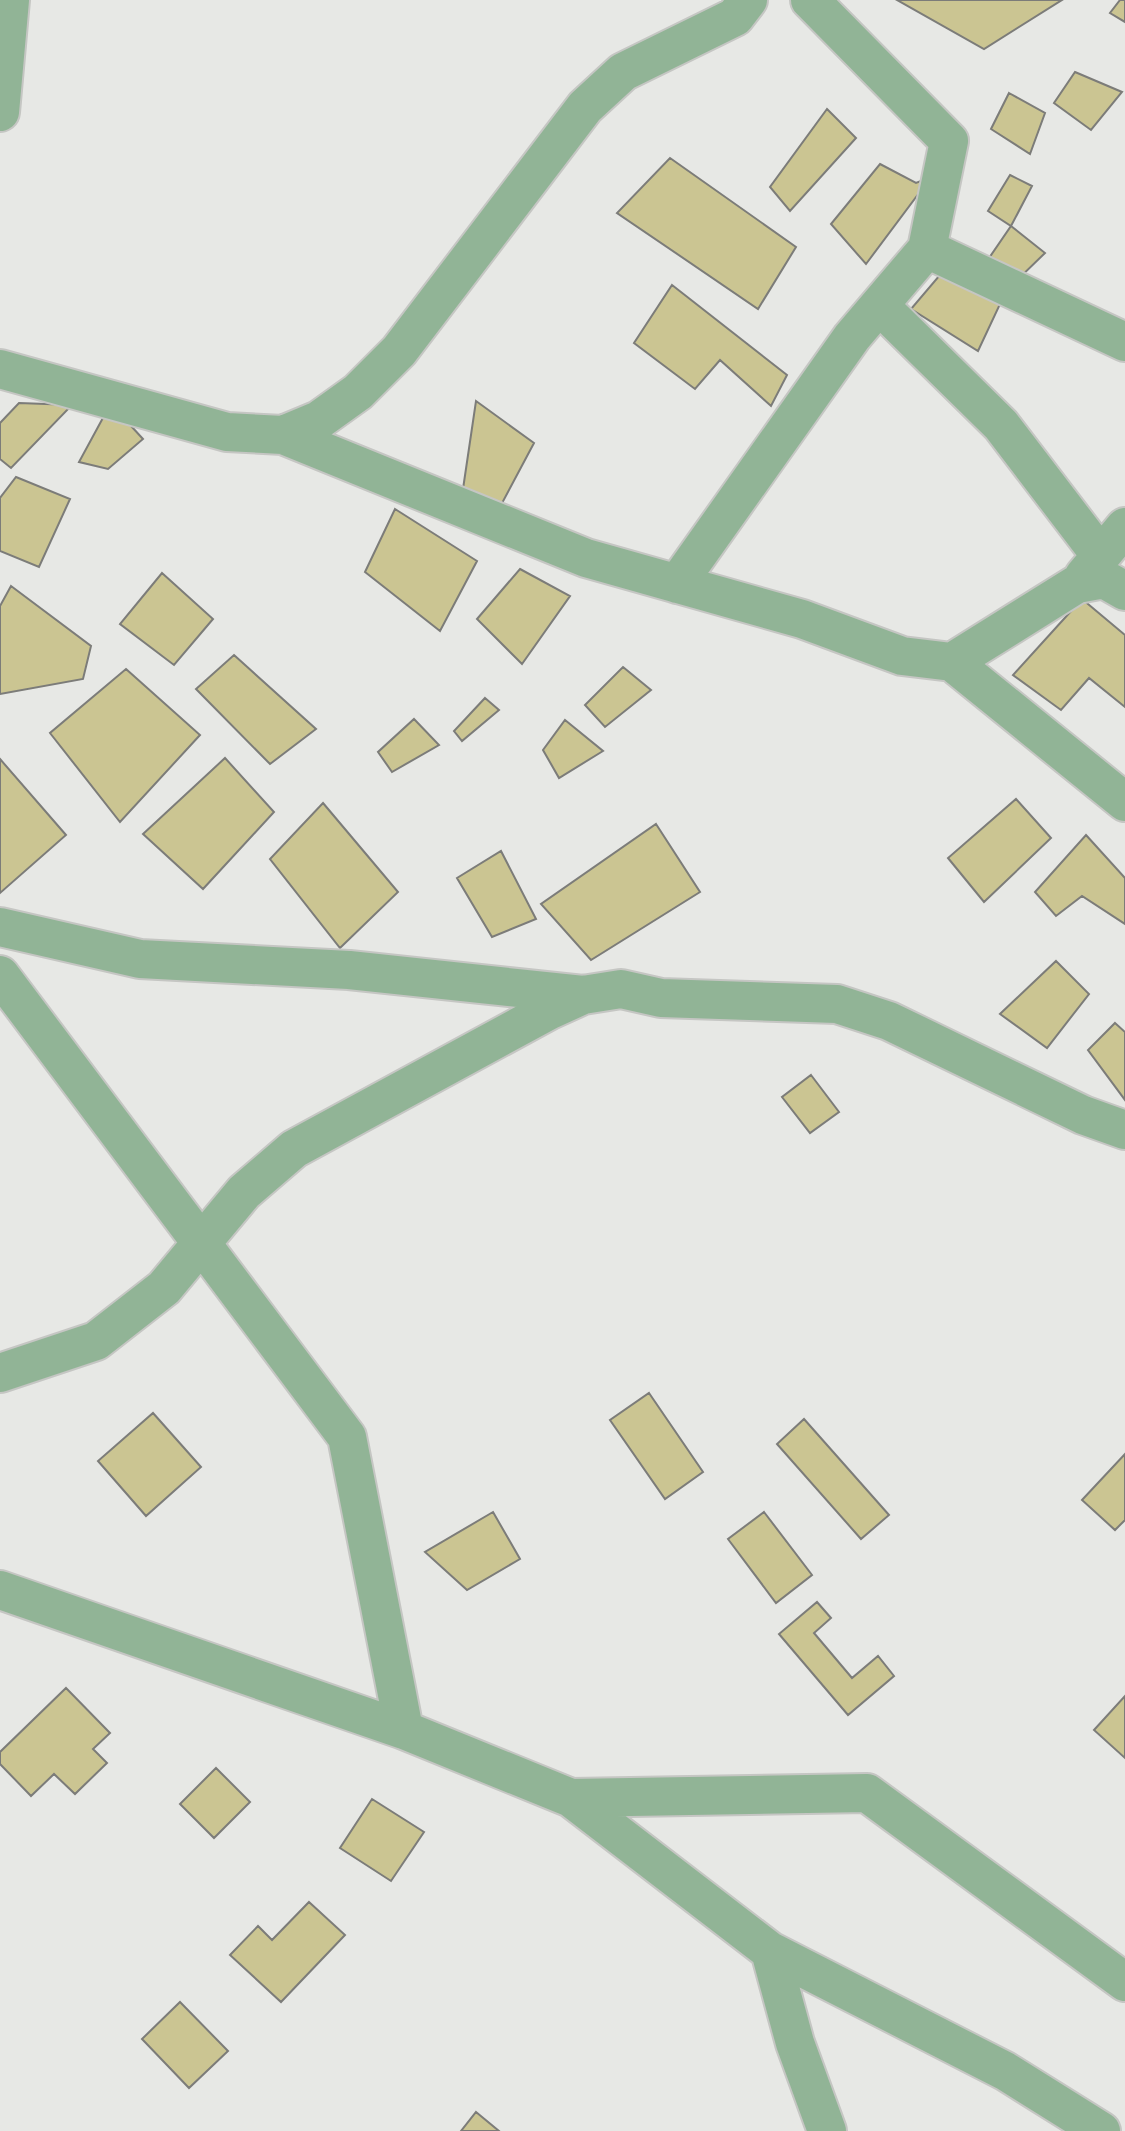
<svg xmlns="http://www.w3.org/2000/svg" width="1125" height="2131" font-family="'Open Sans',sans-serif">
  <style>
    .building { fill: #cbc592; stroke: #7c7c79; stroke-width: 2 }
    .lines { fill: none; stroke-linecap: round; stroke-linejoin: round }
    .minor-casing { stroke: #c5c6c3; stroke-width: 42 }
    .minor { stroke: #91b496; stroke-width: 38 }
  </style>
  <rect width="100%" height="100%" fill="#e7e8e5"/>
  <path class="building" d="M 897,0 L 1062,0 L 984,49 Z
    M 1120,0 L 1125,0 L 1125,22 L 1110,13 Z
    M 1075,72 L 1122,92 L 1091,130 L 1054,103 Z
    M 1009,93 L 1045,113 L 1030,154 L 991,129 Z
    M 827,109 L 856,138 L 790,211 L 770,187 Z
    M 670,158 L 796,247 L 758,309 L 617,213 Z
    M 880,164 L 916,183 L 931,177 L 866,264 L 831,224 Z
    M 1010,175 L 1032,186 L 1011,226 L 988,211 Z
    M 1011,226 L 1045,253 L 1015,282 L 987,261 Z
    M 945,269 L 1001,302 L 978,351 L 911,309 Z
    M 672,285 L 787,375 L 771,406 L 720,360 L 695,389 L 634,343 Z
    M 476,401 L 534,443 L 500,507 L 463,489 Z
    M 19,403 L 72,405 L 11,468 L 0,459 L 0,423 Z
    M 120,414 L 143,439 L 108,469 L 79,462 L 104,416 Z
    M 16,477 L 70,499 L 39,567 L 0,551 L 0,498 Z
    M 395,509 L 477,561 L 440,631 L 365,572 Z
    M 520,569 L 570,596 L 522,664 L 477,619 Z
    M 162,573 L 213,619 L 174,665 L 120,624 Z
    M 11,586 L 91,646 L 83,679 L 0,694 L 0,606 Z
    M 1082,599 L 1125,635 L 1125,707 L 1089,678 L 1061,710 L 1013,675 Z
    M 234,655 L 316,729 L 270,764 L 196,689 Z
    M 623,667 L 651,690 L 605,727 L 585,705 Z
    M 126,669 L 200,735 L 120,822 L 50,733 Z
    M 485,698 L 499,710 L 462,741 L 454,731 Z
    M 414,719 L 439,745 L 392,772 L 378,752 Z
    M 565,720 L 603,751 L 559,778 L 543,750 Z
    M 225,758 L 274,812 L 203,889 L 143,834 Z
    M 0,759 L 66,835 L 0,893 Z
    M 1016,799 L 1051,838 L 984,902 L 948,858 Z
    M 323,803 L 398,892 L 340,948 L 270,859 Z
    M 656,824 L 700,892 L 591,960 L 541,904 Z
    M 1086,835 L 1125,878 L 1125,924 L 1082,896 L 1056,916 L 1035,892 Z
    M 501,851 L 536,919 L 492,937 L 457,878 Z
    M 1056,961 L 1089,994 L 1047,1048 L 1000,1014 Z
    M 1115,1023 L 1125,1032 L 1125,1100 L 1088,1050 Z
    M 811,1075 L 839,1112 L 810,1133 L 782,1097 Z
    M 649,1393 L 703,1472 L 665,1499 L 610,1420 Z
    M 153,1413 L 201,1467 L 146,1516 L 98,1461 Z
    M 804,1419 L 889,1515 L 861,1539 L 777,1444 Z
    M 1125,1454 L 1125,1520 L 1115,1530 L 1082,1500 Z
    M 493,1512 L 520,1559 L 467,1590 L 425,1552 Z
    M 764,1512 L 812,1575 L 776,1603 L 728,1539 Z
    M 817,1602 L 831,1618 L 814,1633 L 852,1678 L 878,1656 L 894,1676 L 848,1715 L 779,1634 Z
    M 66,1688 L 110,1733 L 93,1749 L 107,1763 L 75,1794 L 54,1774 L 31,1796 L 0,1764 L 0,1752 Z
    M 1125,1696 L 1125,1758 L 1094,1730 Z
    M 216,1768 L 250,1802 L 214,1838 L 180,1804 Z
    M 372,1799 L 424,1832 L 391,1881 L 340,1848 Z
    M 309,1902 L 345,1935 L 281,2002 L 230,1955 L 258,1926 L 272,1940 Z
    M 180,2002 L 228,2051 L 189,2088 L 142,2039 Z
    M 476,2112 L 499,2131 L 461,2131 Z"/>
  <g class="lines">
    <defs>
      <path id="minor" d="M 810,0 L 949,141 L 927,249 L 1125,342
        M 0,112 L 10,0
        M 880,306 L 1001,425 L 1101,556
        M 0,369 L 227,432 L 283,435 L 319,420 L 358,392 L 399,351 L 585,107 L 623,72 L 735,17 L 748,0
        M 283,435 L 586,558 L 802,619 L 902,656 L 952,662 L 1077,584 L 1104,579 L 1125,591
        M 1084,576 L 1125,527
        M 677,584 L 852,337 L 927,249
        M 952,662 L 1125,802
        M 0,927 L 140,959 L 349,970 L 583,995 L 621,989 L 661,998 L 837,1004 L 889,1021 L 1083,1115 L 1125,1130
        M 0,975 L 347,1437 L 404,1730
        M 0,1373 L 96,1341 L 164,1288 L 244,1192 L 294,1149 L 548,1011 L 583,995
        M 0,1590 L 404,1730 L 571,1798 L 770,1951 L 1005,2071 L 1101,2131
        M 571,1798 L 867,1793 L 1125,1982
        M 770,1951 L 795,2043 L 827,2131"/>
    </defs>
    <use href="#minor" class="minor-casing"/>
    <use href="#minor" class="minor"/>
  </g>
</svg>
